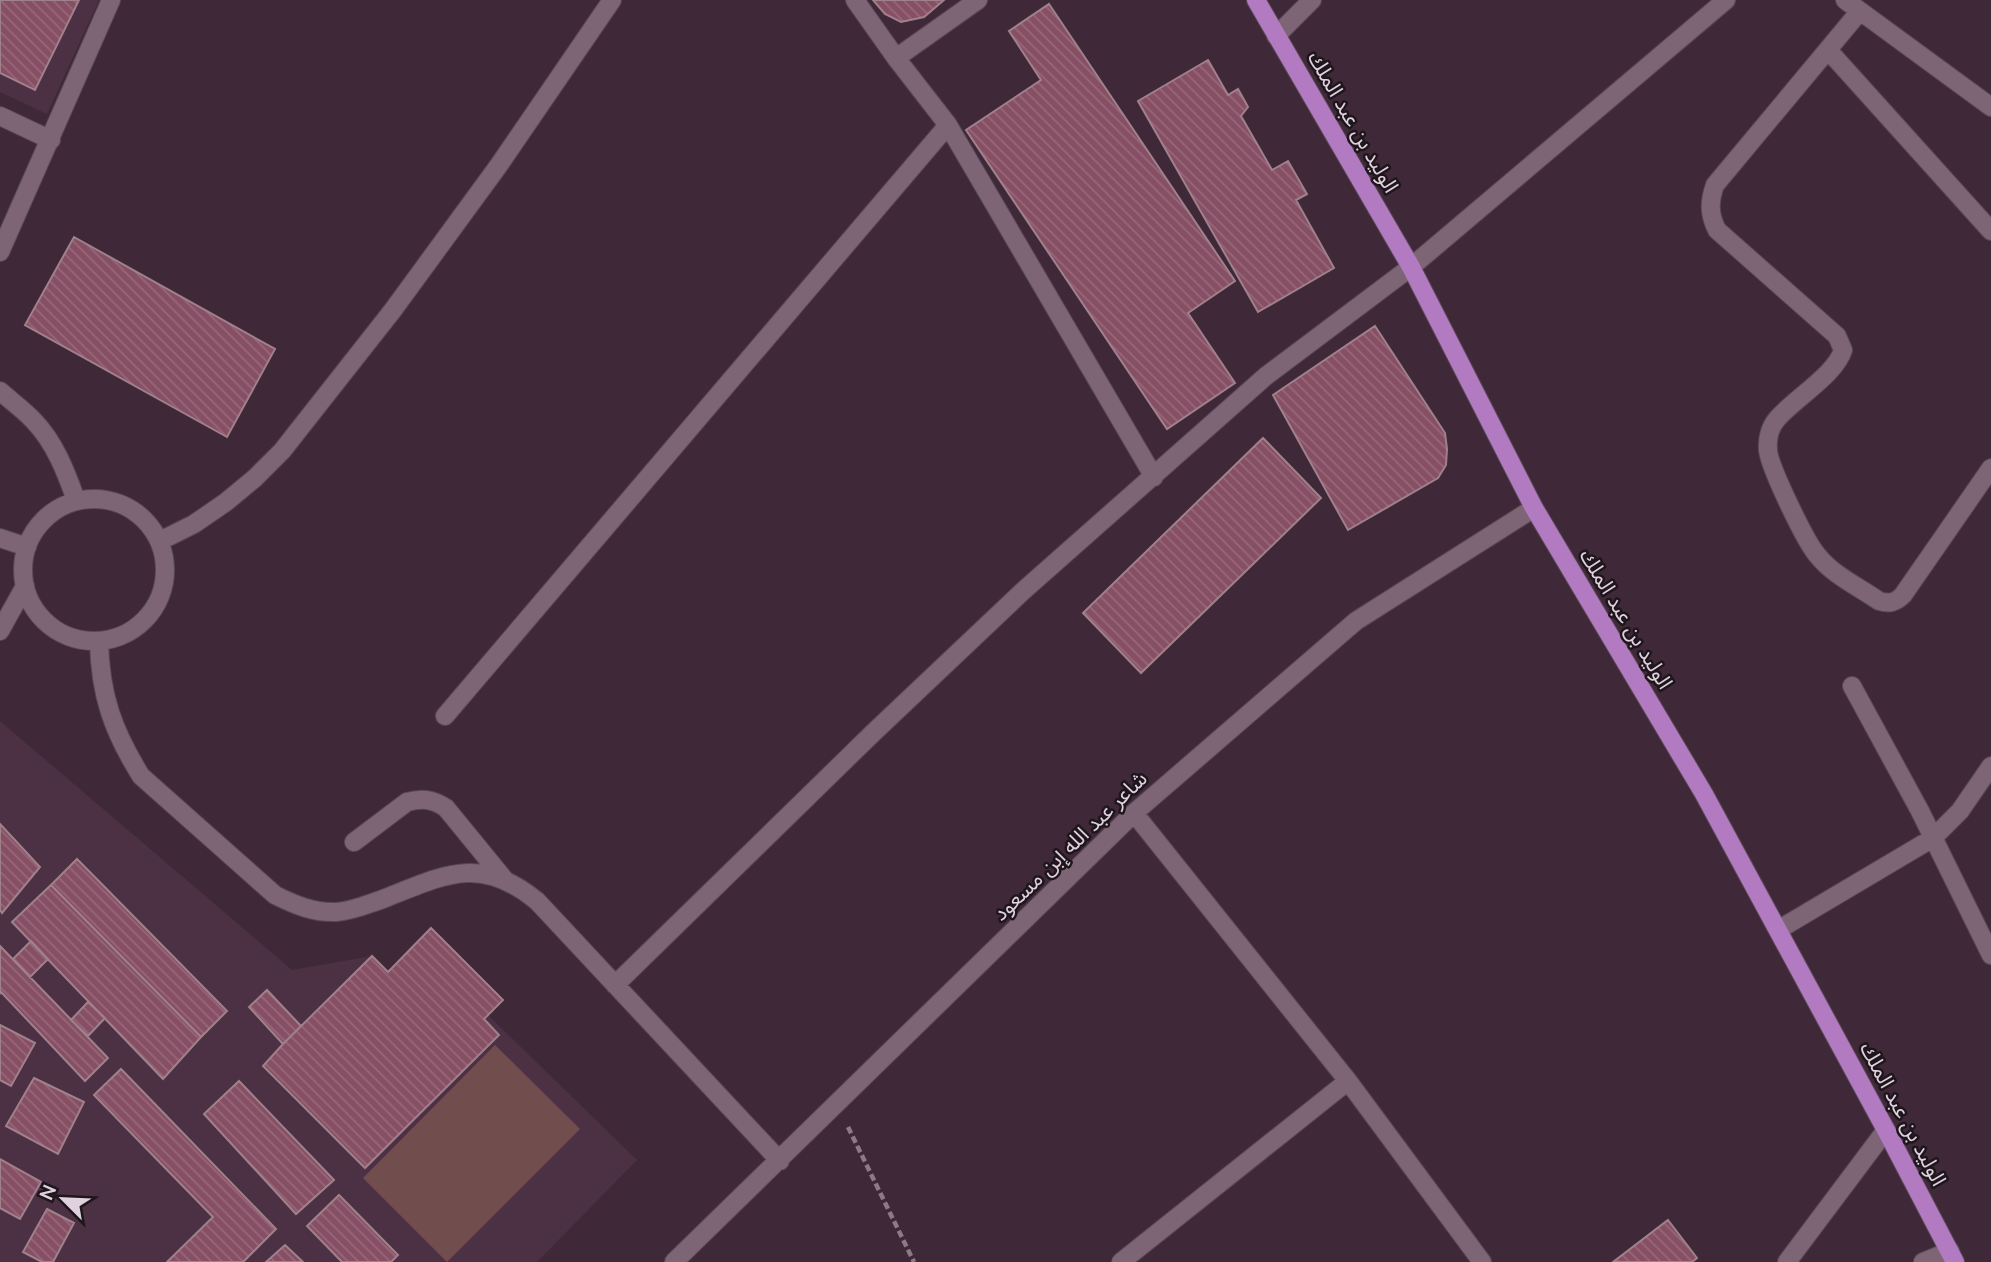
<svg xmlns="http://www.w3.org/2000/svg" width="1991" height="1262" font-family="'Nunito Sans','Noto Sans Arabic',sans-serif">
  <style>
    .built { fill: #4c3145 }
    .garden { fill: #724d4e }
    .building { fill: url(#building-back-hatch); stroke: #a0818b; stroke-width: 2 }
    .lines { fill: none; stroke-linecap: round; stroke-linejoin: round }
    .minor-casing { stroke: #594855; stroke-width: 20 }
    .major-casing { stroke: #594855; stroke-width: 20 }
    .path { stroke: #8c7a87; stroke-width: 4.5; stroke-dasharray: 7 3.5; stroke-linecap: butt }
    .minor { stroke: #7d6576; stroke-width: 18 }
    .major { stroke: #b27bc1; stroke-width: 18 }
    .labels { text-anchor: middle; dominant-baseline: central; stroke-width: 5; stroke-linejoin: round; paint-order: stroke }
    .street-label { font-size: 21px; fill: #e0d2dc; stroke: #1f161d }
  </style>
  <defs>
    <pattern id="building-back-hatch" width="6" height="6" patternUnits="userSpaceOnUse" patternTransform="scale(1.75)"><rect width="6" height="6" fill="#864f64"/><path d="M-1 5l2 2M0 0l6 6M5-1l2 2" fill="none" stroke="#97677a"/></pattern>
  </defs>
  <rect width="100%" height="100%" fill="#3f2939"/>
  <path class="built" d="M 0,0 L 99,0 L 47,114 L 0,92 Z
    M 0,721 L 292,970 L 372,956 L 388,971 L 431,928 L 503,1000 L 488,1015 L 637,1160 L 537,1262 L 0,1262 Z"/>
  <path class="garden" d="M 495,1045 L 580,1129 L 447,1262 L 363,1178 Z"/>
  <path class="building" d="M 0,0 L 79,0 L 35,90 L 0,73 Z
    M 873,0 L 944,0 L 924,17 L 901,22 L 885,14 Z
    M 1049,4 L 1235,281 L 1188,313 L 1235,383 L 1167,429 L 966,130 L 1041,80 L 1009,31 Z
    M 1208,60 L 1228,95 L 1238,89 L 1248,107 L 1241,116 L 1272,170 L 1288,161 L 1307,194 L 1296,200 L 1334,268 L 1258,312 L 1138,101 Z
    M 74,237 L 275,349 L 227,437 L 25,325 Z
    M 1375,326 L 1445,433 L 1447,449 L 1446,465 L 1438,478 L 1348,530 L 1273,395 Z
    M 1263,438 L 1321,498 L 1141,673 L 1083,613 Z
    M 0,824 L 40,867 L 2,913 L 0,910 Z
    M 77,859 L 227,1011 L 201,1037 L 51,885 Z
    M 51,885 L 201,1037 L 163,1079 L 12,922 Z
    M 431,928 L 503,1000 L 484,1019 L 499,1035 L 365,1168 L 263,1066 L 283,1044 L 372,956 L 388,972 Z
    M 31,941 L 48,959 L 30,977 L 13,959 Z
    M 0,946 L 108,1058 L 85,1081 L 1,992 L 0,994 Z
    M 267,990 L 301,1026 L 283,1044 L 249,1007 Z
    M 88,1002 L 105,1018 L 88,1036 L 71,1020 Z
    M 0,1025 L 35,1043 L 11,1086 L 0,1080 Z
    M 121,1069 L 276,1229 L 243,1262 L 167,1262 L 213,1217 L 94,1095 Z
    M 34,1078 L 84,1102 L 58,1154 L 6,1126 Z
    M 239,1081 L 334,1180 L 296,1214 L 204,1114 Z
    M 0,1159 L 41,1182 L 20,1219 L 0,1208 Z
    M 339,1195 L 398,1255 L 391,1262 L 342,1262 L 307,1226 Z
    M 47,1209 L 74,1223 L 53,1262 L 42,1262 L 23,1252 Z
    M 1668,1220 L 1697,1258 L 1692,1262 L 1613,1262 Z
    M 285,1245 L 303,1262 L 266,1262 Z"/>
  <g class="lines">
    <defs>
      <path id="minor" d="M 855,0 L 896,58 L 948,125 L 1154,477
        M 1845,0 L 1991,107
        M 1860,11 L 1715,185 C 1709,202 1709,214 1717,230 L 1837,336 L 1843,350 C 1836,374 1794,399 1777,419 C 1770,427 1767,439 1768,450 C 1769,466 1806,543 1818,556 C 1833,575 1859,587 1879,601 C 1889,604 1895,603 1903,595 L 1991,468
        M 1276,36 L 1312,0
        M 1828,50 L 1991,231
        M 896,58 L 978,0
        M 0,116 L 51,140
        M 0,252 L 111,0
        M 0,391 C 11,401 24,410 34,421 C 55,443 66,472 76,500
        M23 570a71 71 0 1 1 142 0a71 71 0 1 1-142 0Z
        M 0,538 L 27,547
        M 160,541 L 194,524 L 226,502 L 255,478 L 282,451 L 393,310 L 499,165 L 612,0
        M 0,631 L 25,586
        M 99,641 C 100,695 113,731 141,776 L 275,895 C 295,905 314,913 336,912 C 353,911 368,904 383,899 C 444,875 480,854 537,901 L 780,1161
        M 1852,686 L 1920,811 L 1991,955
        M 445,716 L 948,125
        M 1134,813 L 1348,1081 L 1482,1262
        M 354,842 L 407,802 C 422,798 433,799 446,808 L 504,879
        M 1778,930 L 1933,838 L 1960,811 L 1991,766
        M 615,985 L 873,733 L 1023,591 L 1266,376 L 1411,267 L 1726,0
        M 674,1262 L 1134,813 L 1356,621 L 1534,508
        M 1121,1262 L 1348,1081
        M 1787,1262 L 1886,1130
        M 1923,1262 L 1950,1251"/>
      <path id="major" d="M 1256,0 L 1411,267 L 1534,508 L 1704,794 L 1886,1130 L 1955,1262"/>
    </defs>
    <use href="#minor" class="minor-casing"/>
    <use href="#major" class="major-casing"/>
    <path class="path" d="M 848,1127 L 914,1262"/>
    <use href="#minor" class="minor"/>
    <use href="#major" class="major"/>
  </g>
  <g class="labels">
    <g class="street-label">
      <text transform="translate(1353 122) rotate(60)">الوليد بن عبد الملك</text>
      <text transform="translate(1626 619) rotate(59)">الوليد بن عبد الملك</text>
      <text transform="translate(1070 846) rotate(-44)">شاعر عبد الله إبن مسعود</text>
      <text transform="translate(1903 1114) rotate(62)">الوليد بن عبد الملك</text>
    </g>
  </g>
  <g transform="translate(63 1199) rotate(294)" stroke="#1f161d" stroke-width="5" paint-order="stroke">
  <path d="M0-5L12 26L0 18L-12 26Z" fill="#e0d2dc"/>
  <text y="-10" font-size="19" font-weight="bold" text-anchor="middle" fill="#e0d2dc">N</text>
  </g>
</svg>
